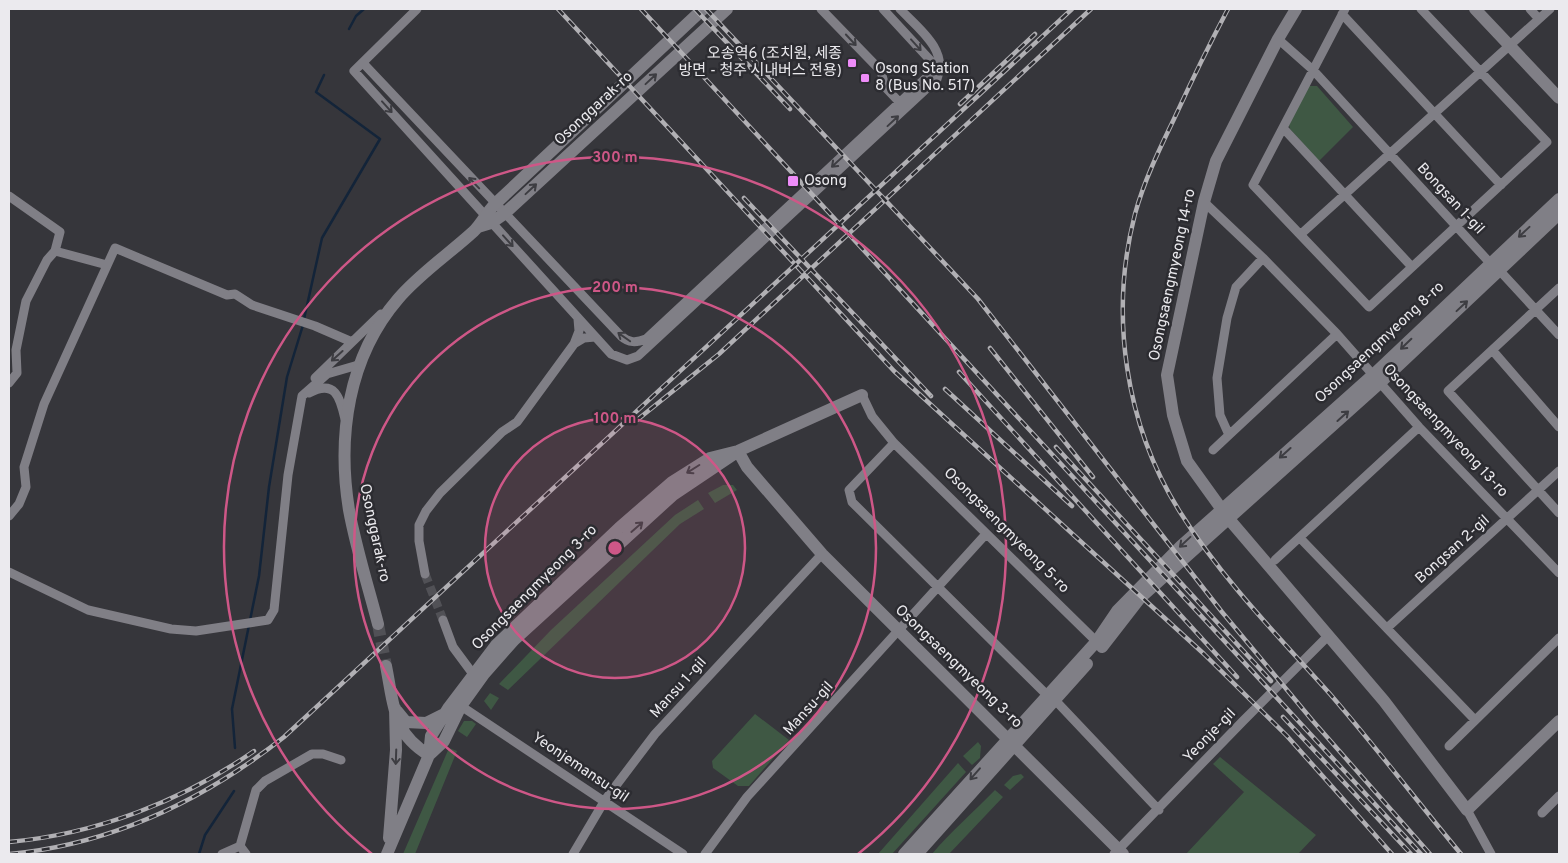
<svg xmlns="http://www.w3.org/2000/svg" width="1568" height="863" font-family="Overpass,'Noto Sans KR',sans-serif">
  <style>
    .green { fill: #3f5844 }
    .lines { fill: none; stroke-linecap: round; stroke-linejoin: round }
    .stream { stroke: #132439; stroke-width: 2.5 }
    .street-tunnel { stroke: #515156; stroke-width: 9; stroke-dasharray: 9 4.5; stroke-linecap: butt }
    .secondary-tunnel { stroke: #515156; stroke-width: 12; stroke-dasharray: 12 6; stroke-linecap: butt }
    .street { stroke: #807f86; stroke-width: 9 }
    .secondary { stroke: #807f86; stroke-width: 12 }
    .rail-casing { stroke: #b1b0b4; stroke-width: 4.5 }
    .rail { stroke: #2c2c31; stroke-width: 2.5; stroke-dasharray: 8; stroke-linecap: butt }
    .oneway { stroke: #3d3d42 }
    .ring { fill: none; stroke: #ce5787; stroke-width: 2.5 }
    .poi-dot { fill: #ee8cf8; stroke: #2c2c31; stroke-width: 2 }
    .labels { text-anchor: middle; dominant-baseline: central; stroke-width: 5; stroke-linejoin: round; paint-order: stroke }
    .poi-label { font-size: 15px; fill: #ebeaee; stroke: #2c2c31; text-anchor: start }
    .street-label { font-size: 15px; fill: #ebeaee; stroke: #2c2c31 }
    .centre { fill: #ce5787; stroke: #2c2c31; stroke-width: 2.5 }
    .ring-label { font-size: 15px; text-anchor: middle; font-weight: bold; fill: #ce5787; stroke: #2c2c31; stroke-width: 5; stroke-linejoin: round; paint-order: stroke }
  </style>
  <rect width="100%" height="100%" fill="#36363b"/>
  <path class="green" d="M 1307,86 L 1317,86 L 1353,127 L 1319,161 L 1290,129 L 1289,125 Z
    M 723,485 L 733,485 L 737,490 L 715,503 L 708,493 Z
    M 698,500 L 704,509 L 680,524 L 508,690 L 499,684 L 551,630 L 675,515 Z
    M 490,693 L 499,698 L 491,710 L 484,701 Z
    M 755,714 L 789,740 L 749,786 L 738,786 L 713,768 L 712,761 Z
    M 464,721 L 472,721 L 476,724 L 467,737 L 458,731 Z
    M 978,742 L 981,746 L 980,758 L 972,765 L 963,756 Z
    M 449,748 L 457,751 L 415,854 L 403,854 Z
    M 1220,757 L 1316,835 L 1298,854 L 1186,854 L 1244,792 L 1213,764 Z
    M 958,763 L 966,772 L 892,854 L 878,854 Z
    M 1021,774 L 1024,777 L 1010,790 L 1004,785 L 1013,776 Z
    M 995,790 L 1003,797 L 949,854 L 932,854 C 951,831 974,812 995,790 Z"/>
  <g class="lines">
    <path class="stream" d="M 349,29 L 356,16 L 364,9
      M 304,319 L 322,238 L 380,139 L 316,92 L 324,75
      M 235,748 L 232,709 L 259,576 L 269,487 L 287,377 L 303,325
      M 199,854 L 205,835 L 234,791"/>
    <path class="street-tunnel" d="M 425,574 L 443,620"/>
    <path class="secondary-tunnel" d="M 378,624 L 386,666"/>
    <path class="street" d="M 417,9 L 354,71 L 611,354 L 627,360 L 638,356 L 937,79 C 949,50 918,28 900,9
      M 821,9 L 881,71 L 885,87 L 904,107
      M 1345,9 L 1253,185 L 1369,307 L 1547,142 L 1421,9
      M 1530,9 L 1539,19
      M 1342,14 L 1501,185
      M 1278,39 L 1313,70 L 1490,263
      M 363,63 L 621,336 C 629,343 636,343 646,339 L 928,76 L 931,70 L 930,60 L 883,9
      M 1283,128 L 1412,267
      M 9,196 L 60,232 L 55,251 L 47,260 L 26,301 L 16,350 L 17,373 L 9,383
      M 1204,202 L 1263,258 L 1337,334 L 1419,427 L 1559,573
      M 1301,234 L 1550,9
      M 55,251 L 107,265
      M 1263,258 L 1236,287 L 1227,318 L 1217,378 L 1220,415 L 1229,435 L 1337,334
      M 1500,271 L 1559,335
      M 1559,288 L 1448,391 L 1559,513
      M 578,319 L 579,331 L 574,344 L 584,338 L 595,337
      M 1493,351 L 1559,427
      M 315,378 L 381,314
      M 309,393 C 335,379 340,397 345,419
      M 862,395 L 872,416 L 894,443 L 1100,645
      M 894,443 L 849,490 L 852,502 L 1047,695
      M 1213,450 L 1229,435
      M 9,516 L 19,504 L 26,487 L 24,467 L 44,404 L 115,248 L 227,295 L 235,294 L 252,305 L 315,326 L 352,342
      M 1300,538 L 1475,720
      M 1275,560 L 1419,427
      M 9,572 L 88,610 L 171,629 L 196,631 L 268,620 L 274,610 L 288,475 L 302,396 L 327,374 L 358,365
      M 425,574 L 419,541 L 419,525 L 426,511 L 440,493 L 502,432 L 517,422 L 574,344
      M 443,620 L 453,647 L 473,674
      M 1387,628 L 1559,471
      M 1055,700 L 1159,810
      M 461,706 L 683,854
      M 1449,746 L 1559,638
      M 1467,810 L 1491,854
      M 1542,813 L 1559,796
      M 240,846 L 246,854
      M 222,854 L 240,846 L 256,790 L 265,781 L 312,754 L 323,754 L 341,760
      M 573,854 L 605,800 L 655,734 L 822,554
      M 705,854 L 747,797 L 986,534
      M 1114,854 L 1243,721 L 1327,637"/>
    <path class="secondary" d="M 1296,9 L 1278,39 L 1216,161 L 1204,202 L 1167,375 L 1173,415 L 1187,461 L 1228,518 L 1384,701 L 1467,810 L 1559,721
      M 1475,9 L 1559,98
      M 478,227 L 491,223 L 504,214 L 727,9
      M 738,451 L 747,467 L 822,554 L 1123,854
      M 378,624 C 368,586 356,548 349,510 C 337,436 348,357 398,299 C 419,274 449,254 474,231 C 482,223 487,212 495,204 L 703,9
      M 1102,647 L 1140,598 L 1381,382 L 1559,214
      M 386,666 C 394,705 392,733 429,755
      M 397,711 L 406,722 L 426,723 L 444,714
      M 429,755 L 444,741 L 461,706 L 484,674 L 514,640 L 673,495 L 734,454
      M 389,838 L 396,750 L 395,708
      M 387,854 L 429,755 L 431,736 L 449,707 L 496,645 L 619,528 L 672,482 L 710,458 L 738,451 L 862,395
      M 904,854 L 1096,642 L 1117,611 L 1181,546 L 1374,374 L 1559,199
      M 917,854 L 1087,664"/>
    <defs>
      <path id="rail" d="M 558,9 L 894,371 L 1204,654 L 1287,736 L 1392,854
        M 641,9 L 1421,854
        M 695,9 L 790,109
        M 706,9 L 978,299 L 1222,612 L 1312,720 L 1430,854
        M 1228,9 C 1209,45 1191,82 1174,119 C 1159,150 1144,181 1135,214 C 1109,314 1125,425 1180,512 C 1222,579 1278,636 1330,694 C 1375,746 1417,801 1461,854
        M 960,104 L 1035,34
        M 744,198 L 931,396
        M 990,348 L 1093,477
        M 959,372 L 1237,677
        M 945,389 L 1072,506
        M 637,420 L 719,354 L 1091,9
        M 1056,447 L 1271,681
        M 1283,717 L 1411,854
        M 9,842 C 97,834 182,801 254,751
        M 10,854 C 113,844 204,800 284,737 L 1072,9"/>
    </defs>
    <use href="#rail" class="rail-casing"/>
    <use href="#rail" class="rail"/>
  </g>
  <defs><path id="oneway-shaft" d="M-6 0H5M1.5-3L5.5 0L1.5 3" fill="none" stroke-width="1.6" stroke-linecap="round" stroke-linejoin="round" transform="scale(1.25)"/></defs>
  <g class="oneway">
    <use href="#oneway-shaft" transform="translate(851 40) rotate(47)"/>
    <use href="#oneway-shaft" transform="translate(916 45) rotate(48)"/>
    <use href="#oneway-shaft" transform="translate(651 79) rotate(-43)"/>
    <use href="#oneway-shaft" transform="translate(387 107) rotate(48)"/>
    <use href="#oneway-shaft" transform="translate(893 121) rotate(-43)"/>
    <use href="#oneway-shaft" transform="translate(837 162) rotate(137)"/>
    <use href="#oneway-shaft" transform="translate(474 183) rotate(-134)"/>
    <use href="#oneway-shaft" transform="translate(531 189) rotate(-43)"/>
    <use href="#oneway-shaft" transform="translate(1524 232) rotate(137)"/>
    <use href="#oneway-shaft" transform="translate(508 241) rotate(48)"/>
    <use href="#oneway-shaft" transform="translate(1462 306) rotate(-43)"/>
    <use href="#oneway-shaft" transform="translate(624 337) rotate(-145)"/>
    <use href="#oneway-shaft" transform="translate(1406 344) rotate(136)"/>
    <use href="#oneway-shaft" transform="translate(337 356) rotate(138)"/>
    <use href="#oneway-shaft" transform="translate(1343 416) rotate(-42)"/>
    <use href="#oneway-shaft" transform="translate(1285 453) rotate(138)"/>
    <use href="#oneway-shaft" transform="translate(693 469) rotate(148)"/>
    <use href="#oneway-shaft" transform="translate(637 527) rotate(-41)"/>
    <use href="#oneway-shaft" transform="translate(1185 542) rotate(137)"/>
    <use href="#oneway-shaft" transform="translate(396 757) rotate(92)"/>
    <use href="#oneway-shaft" transform="translate(975 774) rotate(131)"/>
  </g>
  <circle cx="615" cy="548" r="130" fill="#ce5787" fill-opacity=".12"/>
  <g class="ring">
    <circle cx="615" cy="548" r="130"/>
    <circle cx="615" cy="548" r="261"/>
    <path d="M372 854A391 391 0 1 1 858 854"/>
  </g>
  <g class="poi-dot">
    <rect x="847" y="58" width="10" height="10" rx="2.5"/>
    <rect x="860" y="73" width="10" height="10" rx="2.5"/>
    <rect x="787" y="175" width="12" height="12" rx="2.5"/>
  </g>
  <g class="labels">
    <g class="poi-label">
      <text x="842" y="54" text-anchor="end">오송역6 (조치원, 세종<tspan x="842" dy="17">방면 - 청주 시내버스 전용)</tspan></text>
      <text x="875" y="69">Osong Station<tspan x="875" dy="17">8 (Bus No. 517)</tspan></text>
      <text x="804" y="181">Osong</text>
    </g>
    <g class="street-label">
      <text transform="translate(594 109) rotate(-43)">Osonggarak-ro</text>
      <text transform="translate(1450 199) rotate(47)">Bongsan 1-gil</text>
      <text transform="translate(1173 275) rotate(-78)">Osongsaengmyeong 14-ro</text>
      <text transform="translate(1380 343) rotate(-43)">Osongsaengmyeong 8-ro</text>
      <text transform="translate(1445 431) rotate(47)">Osongsaengmyeong 13-ro</text>
      <text transform="translate(1006 531) rotate(45)">Osongsaengmyeong 5-ro</text>
      <text transform="translate(374 533) rotate(78)">Osonggarak-ro</text>
      <text transform="translate(1453 550) rotate(-42)">Bongsan 2-gil</text>
      <text transform="translate(535 588) rotate(-45)">Osongsaengmyeong 3-ro</text>
      <text transform="translate(958 667) rotate(44)">Osongsaengmyeong 3-ro</text>
      <text transform="translate(679 688) rotate(-48)">Mansu 1-gil</text>
      <text transform="translate(809 709) rotate(-48)">Mansu-gil</text>
      <text transform="translate(1210 736) rotate(-46)">Yeonje-gil</text>
      <text transform="translate(580 768) rotate(34)">Yeonjemansu-gil</text>
    </g>
  </g>
  <circle cx="615" cy="548" r="8" class="centre"/>
  <g class="ring-label">
    <text x="615" y="162">300 m</text>
    <text x="615" y="292">200 m</text>
    <text x="615" y="423">100 m</text>
  </g>
  <rect width="1568" height="863" fill="none" stroke="#ebeaee" stroke-width="20"/>
</svg>
